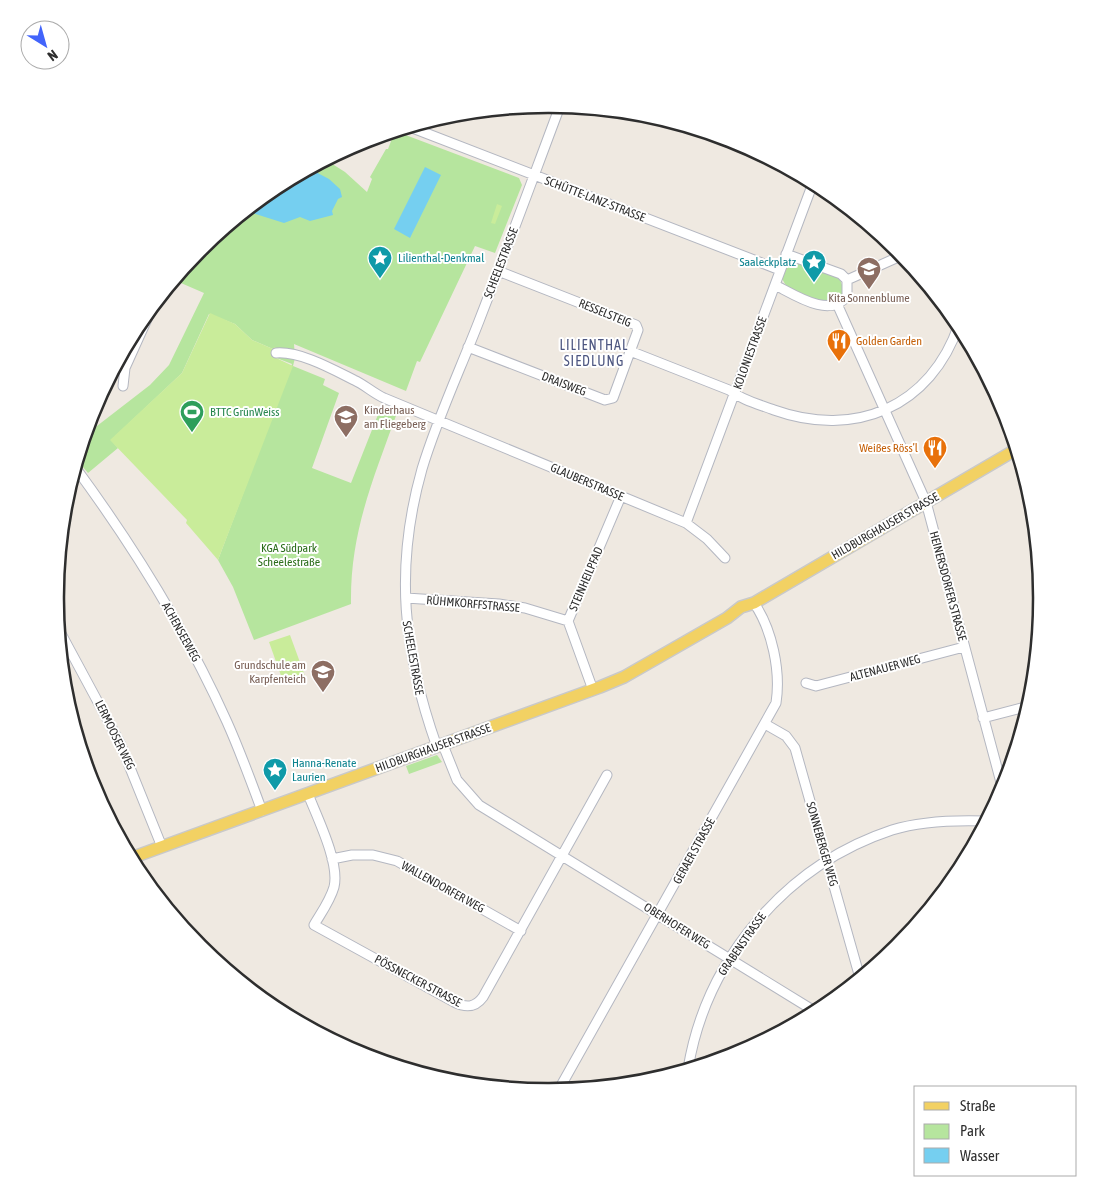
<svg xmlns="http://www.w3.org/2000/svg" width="1097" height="1196" font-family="'Asap Condensed',sans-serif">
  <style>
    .green { fill: #b6e59e }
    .pitch { fill: #c9ec9a }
    .water { fill: #75cff0 }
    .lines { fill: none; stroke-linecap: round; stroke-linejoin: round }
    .minor-casing { stroke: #b4b7c1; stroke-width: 11 }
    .major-casing { stroke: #c9c9c9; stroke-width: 14 }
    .minor { stroke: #fff; stroke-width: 9 }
    .major { stroke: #f2d163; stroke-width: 11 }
    .labels { text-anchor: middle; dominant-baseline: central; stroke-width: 4; stroke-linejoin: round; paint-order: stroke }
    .street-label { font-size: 12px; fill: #2e2e2e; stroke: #fff }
    .culture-label { font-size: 12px; fill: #0d838f; stroke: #fff; text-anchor: start }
    .education-label { font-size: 12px; fill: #785e54; stroke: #fff }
    .food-label { font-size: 12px; fill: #c56008; stroke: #fff; text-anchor: start }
    .leisure-label { font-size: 12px; fill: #27864d; stroke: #fff; text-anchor: start }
    .park-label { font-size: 12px; fill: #2c6e1b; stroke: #fff }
    .neighbourhood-label { font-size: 14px; letter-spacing: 1px; fill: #4d5680; stroke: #fff }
    .rim { fill: none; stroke: #2e2e2e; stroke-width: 2.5 }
  </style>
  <rect width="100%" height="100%" fill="#efe9e1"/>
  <path class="green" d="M 395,131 L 519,178 L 522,185 L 495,253 L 475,246 L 420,362 L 417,361 L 406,391 L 294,344 L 295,358 L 293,366 L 325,379 L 323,385 L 339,393 L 312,468 L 351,483 L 381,407 L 397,413 C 373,480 350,532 351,604 L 254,640 L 233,587 L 218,560 L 292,364 L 274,357 L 273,349 L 252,340 L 235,324 L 209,314 L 182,373 L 111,440 L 118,448 L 88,473 L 77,460 L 84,436 L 150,385 L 169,365 L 204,293 L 174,280 L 200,249 L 275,188 L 326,160 L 345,172 L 367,192 L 372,179 L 370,177 L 386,149 L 388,149 Z
    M 799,261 L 839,277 L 844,290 L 841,298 L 827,303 L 788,289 L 781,277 L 785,265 Z
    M 437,755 L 442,762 L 409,774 L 406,766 Z"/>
  <path class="pitch" d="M 497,204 L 502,206 L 495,224 L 491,223 Z
    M 210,313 L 235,324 L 252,340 L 273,349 L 274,347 L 277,348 L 274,357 L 293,366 L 218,560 L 186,523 L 187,520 L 110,440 L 182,373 Z
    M 290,635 L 305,676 L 284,684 L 269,642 Z"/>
  <path class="water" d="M 425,167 L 441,175 L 410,238 L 394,229 Z
    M 310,169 L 329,179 L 340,189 L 342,197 L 338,199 L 332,211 L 333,215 L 310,221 L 300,217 L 284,223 L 246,211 L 275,188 Z"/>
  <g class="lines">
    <defs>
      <path id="minor" d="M 410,127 L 780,270
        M 847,280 L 903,255
        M 775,285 C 795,295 830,319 847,296 L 847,280 L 841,274 L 786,254
        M 838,306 L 926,502 L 1003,790
        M 468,347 L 605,400 L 613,398 L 638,330 L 636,325 L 498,271
        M 630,351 L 729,390 C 742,400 758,404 774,410 C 855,439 931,407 959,324
        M 276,353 C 300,351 332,369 354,380 C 365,385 373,393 384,398 L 686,523 L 707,539 L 725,558
        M 123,386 L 125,368 L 153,306
        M 75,467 C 134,547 186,631 227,722 C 240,751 251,781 262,811
        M 686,523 L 813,183
        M 406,598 L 499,604 L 525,608 L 568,621
        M 58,628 L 120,743 L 162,847
        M 806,683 L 816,686 L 964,647
        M 593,690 L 568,621 L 621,496
        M 983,718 L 1029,706
        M 765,724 L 786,736 L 795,748 L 860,978
        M 443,745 L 457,780 L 479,805 L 816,1012
        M 437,747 C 403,651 394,568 422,469 C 437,419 460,370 479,321 C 507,249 533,178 560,106
        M 308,794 C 317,817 340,863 334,887 C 330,901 321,913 314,925 L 454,1002 C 466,1008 475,1008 483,997 L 607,775
        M 332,859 L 352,855 L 373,855 L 397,861 L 521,931
        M 688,1069 C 706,959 786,865 892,830 C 921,821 956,820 986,821
        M 558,1091 L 776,703 C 781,671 772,629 754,603"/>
      <path id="major" d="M 131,858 L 600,687 L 624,677 L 727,618 L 741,607 L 754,603 L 1017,449"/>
    </defs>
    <use href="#minor" class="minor-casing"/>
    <use href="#major" class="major-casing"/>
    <use href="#minor" class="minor"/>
    <use href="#major" class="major"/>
  </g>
  <defs>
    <symbol id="sight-pin" viewBox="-11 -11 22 30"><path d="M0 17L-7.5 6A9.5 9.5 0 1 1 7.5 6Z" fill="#0f9aa8" stroke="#fff"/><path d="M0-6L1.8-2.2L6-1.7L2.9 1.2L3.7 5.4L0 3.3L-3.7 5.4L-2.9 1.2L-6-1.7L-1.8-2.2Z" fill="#fff"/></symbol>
    <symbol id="school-pin" viewBox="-11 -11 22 30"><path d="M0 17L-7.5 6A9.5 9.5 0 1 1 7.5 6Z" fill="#8d6e63" stroke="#fff"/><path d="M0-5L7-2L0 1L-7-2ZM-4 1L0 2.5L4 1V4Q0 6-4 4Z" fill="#fff"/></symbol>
    <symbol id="restaurant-pin" viewBox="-11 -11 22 30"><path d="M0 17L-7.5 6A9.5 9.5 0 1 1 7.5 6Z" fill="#e8710a" stroke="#fff"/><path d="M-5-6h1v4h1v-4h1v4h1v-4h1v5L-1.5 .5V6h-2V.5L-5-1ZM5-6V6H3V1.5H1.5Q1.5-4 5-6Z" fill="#fff"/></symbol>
    <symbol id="stadium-pin" viewBox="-11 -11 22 30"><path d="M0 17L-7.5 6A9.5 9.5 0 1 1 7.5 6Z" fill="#2e9e5b" stroke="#fff"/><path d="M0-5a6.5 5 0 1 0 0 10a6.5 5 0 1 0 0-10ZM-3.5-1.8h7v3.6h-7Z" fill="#fff"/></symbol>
  </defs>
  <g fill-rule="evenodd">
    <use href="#sight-pin" x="366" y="244" width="28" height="38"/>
    <use href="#sight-pin" x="800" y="248" width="28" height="38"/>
    <use href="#school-pin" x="855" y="255" width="28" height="38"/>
    <use href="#restaurant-pin" x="825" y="327" width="28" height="38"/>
    <use href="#stadium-pin" x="178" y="398" width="28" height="38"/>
    <use href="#school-pin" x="332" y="403" width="28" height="38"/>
    <use href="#restaurant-pin" x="921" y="434" width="28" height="38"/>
    <use href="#school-pin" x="309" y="658" width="28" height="38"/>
    <use href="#sight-pin" x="261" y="756" width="28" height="38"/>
  </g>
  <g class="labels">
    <g class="street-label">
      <text transform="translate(595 199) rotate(21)">SCHÜTTE-LANZ-STRASSE</text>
      <text transform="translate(501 263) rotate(-69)">SCHEELESTRASSE</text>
      <text transform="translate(605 313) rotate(22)">RESSELSTEIG</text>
      <text transform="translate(750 353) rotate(-70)">KOLONIESTRASSE</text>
      <text transform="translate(564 384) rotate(21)">DRAISWEG</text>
      <text transform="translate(587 482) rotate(23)">GLAUBERSTRASSE</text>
      <text transform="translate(885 526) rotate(-30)">HILDBURGHAUSER STRASSE</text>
      <text transform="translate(586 579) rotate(-67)">STEINHEILPFAD</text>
      <text transform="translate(948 586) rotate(75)">HEINERSDORFER STRASSE</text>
      <text transform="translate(473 604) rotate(5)">RÜHMKORFFSTRASSE</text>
      <text transform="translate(181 632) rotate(61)">ACHENSEEWEG</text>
      <text transform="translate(413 658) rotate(80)">SCHEELESTRASSE</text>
      <text transform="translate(885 668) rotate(-15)">ALTENAUER WEG</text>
      <text transform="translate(115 735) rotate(64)">LERMOOSER WEG</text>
      <text transform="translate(433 748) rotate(-20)">HILDBURGHAUSER STRASSE</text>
      <text transform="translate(822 844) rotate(74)">SONNEBERGER WEG</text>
      <text transform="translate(694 851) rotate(-61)">GERAER STRASSE</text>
      <text transform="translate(443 887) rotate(29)">WALLENDORFER WEG</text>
      <text transform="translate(677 926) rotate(32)">OBERHOFER WEG</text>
      <text transform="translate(742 944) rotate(-55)">GRABENSTRASSE</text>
      <text transform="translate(418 981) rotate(28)">PÖSSNECKER STRASSE</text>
    </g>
    <g class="culture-label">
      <text x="398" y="258">Lilienthal-Denkmal</text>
      <text x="796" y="262" text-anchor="end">Saaleckplatz</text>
      <text x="292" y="763">Hanna-Renate<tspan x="292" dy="14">Laurien</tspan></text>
    </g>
    <g class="education-label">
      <text x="869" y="298">Kita Sonnenblume</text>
      <text x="364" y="410" text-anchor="start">Kinderhaus<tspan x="364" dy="14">am Fliegeberg</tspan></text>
      <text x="306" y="665" text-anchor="end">Grundschule am<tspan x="306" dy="14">Karpfenteich</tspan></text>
    </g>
    <g class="food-label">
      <text x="856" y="341">Golden Garden</text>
      <text x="918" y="448" text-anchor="end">Weißes Röss’l</text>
    </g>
    <g class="leisure-label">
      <text x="210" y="412">BTTC GrünWeiss</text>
    </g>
    <g class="park-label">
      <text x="289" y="548">KGA Südpark<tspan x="289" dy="14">Scheelestraße</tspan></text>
    </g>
    <g class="neighbourhood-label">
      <text x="594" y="345">LILIENTHAL<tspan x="594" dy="16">SIEDLUNG</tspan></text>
    </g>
  </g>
  <path d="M0 0H1097V1196H0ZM548 113H549A484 484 0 0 1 1033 597V599A484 484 0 0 1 549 1083H548A484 484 0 0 1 64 599V597A484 484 0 0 1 548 113Z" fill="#fff" fill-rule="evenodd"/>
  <path class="rim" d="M548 113H549A484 484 0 0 1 1033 597V599A484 484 0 0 1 549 1083H548A484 484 0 0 1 64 599V597A484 484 0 0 1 548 113Z"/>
  <rect x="914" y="1086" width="162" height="90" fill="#ffffff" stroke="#ababab"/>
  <rect x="924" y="1102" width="25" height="8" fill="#f2d163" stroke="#ababab"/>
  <text x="960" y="1111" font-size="15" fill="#2e2e2e">Straße</text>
  <rect x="924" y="1124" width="25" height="15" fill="#b6e59e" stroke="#ababab"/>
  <text x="960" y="1136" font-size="15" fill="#2e2e2e">Park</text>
  <rect x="924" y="1148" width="25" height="15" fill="#75cff0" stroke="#ababab"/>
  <text x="960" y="1161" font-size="15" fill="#2e2e2e">Wasser</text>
  <g transform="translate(45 45) rotate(143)"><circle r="24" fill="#ffffff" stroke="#ababab"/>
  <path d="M0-4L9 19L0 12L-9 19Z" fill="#4264fb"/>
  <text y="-8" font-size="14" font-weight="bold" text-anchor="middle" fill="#2e2e2e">N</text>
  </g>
</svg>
